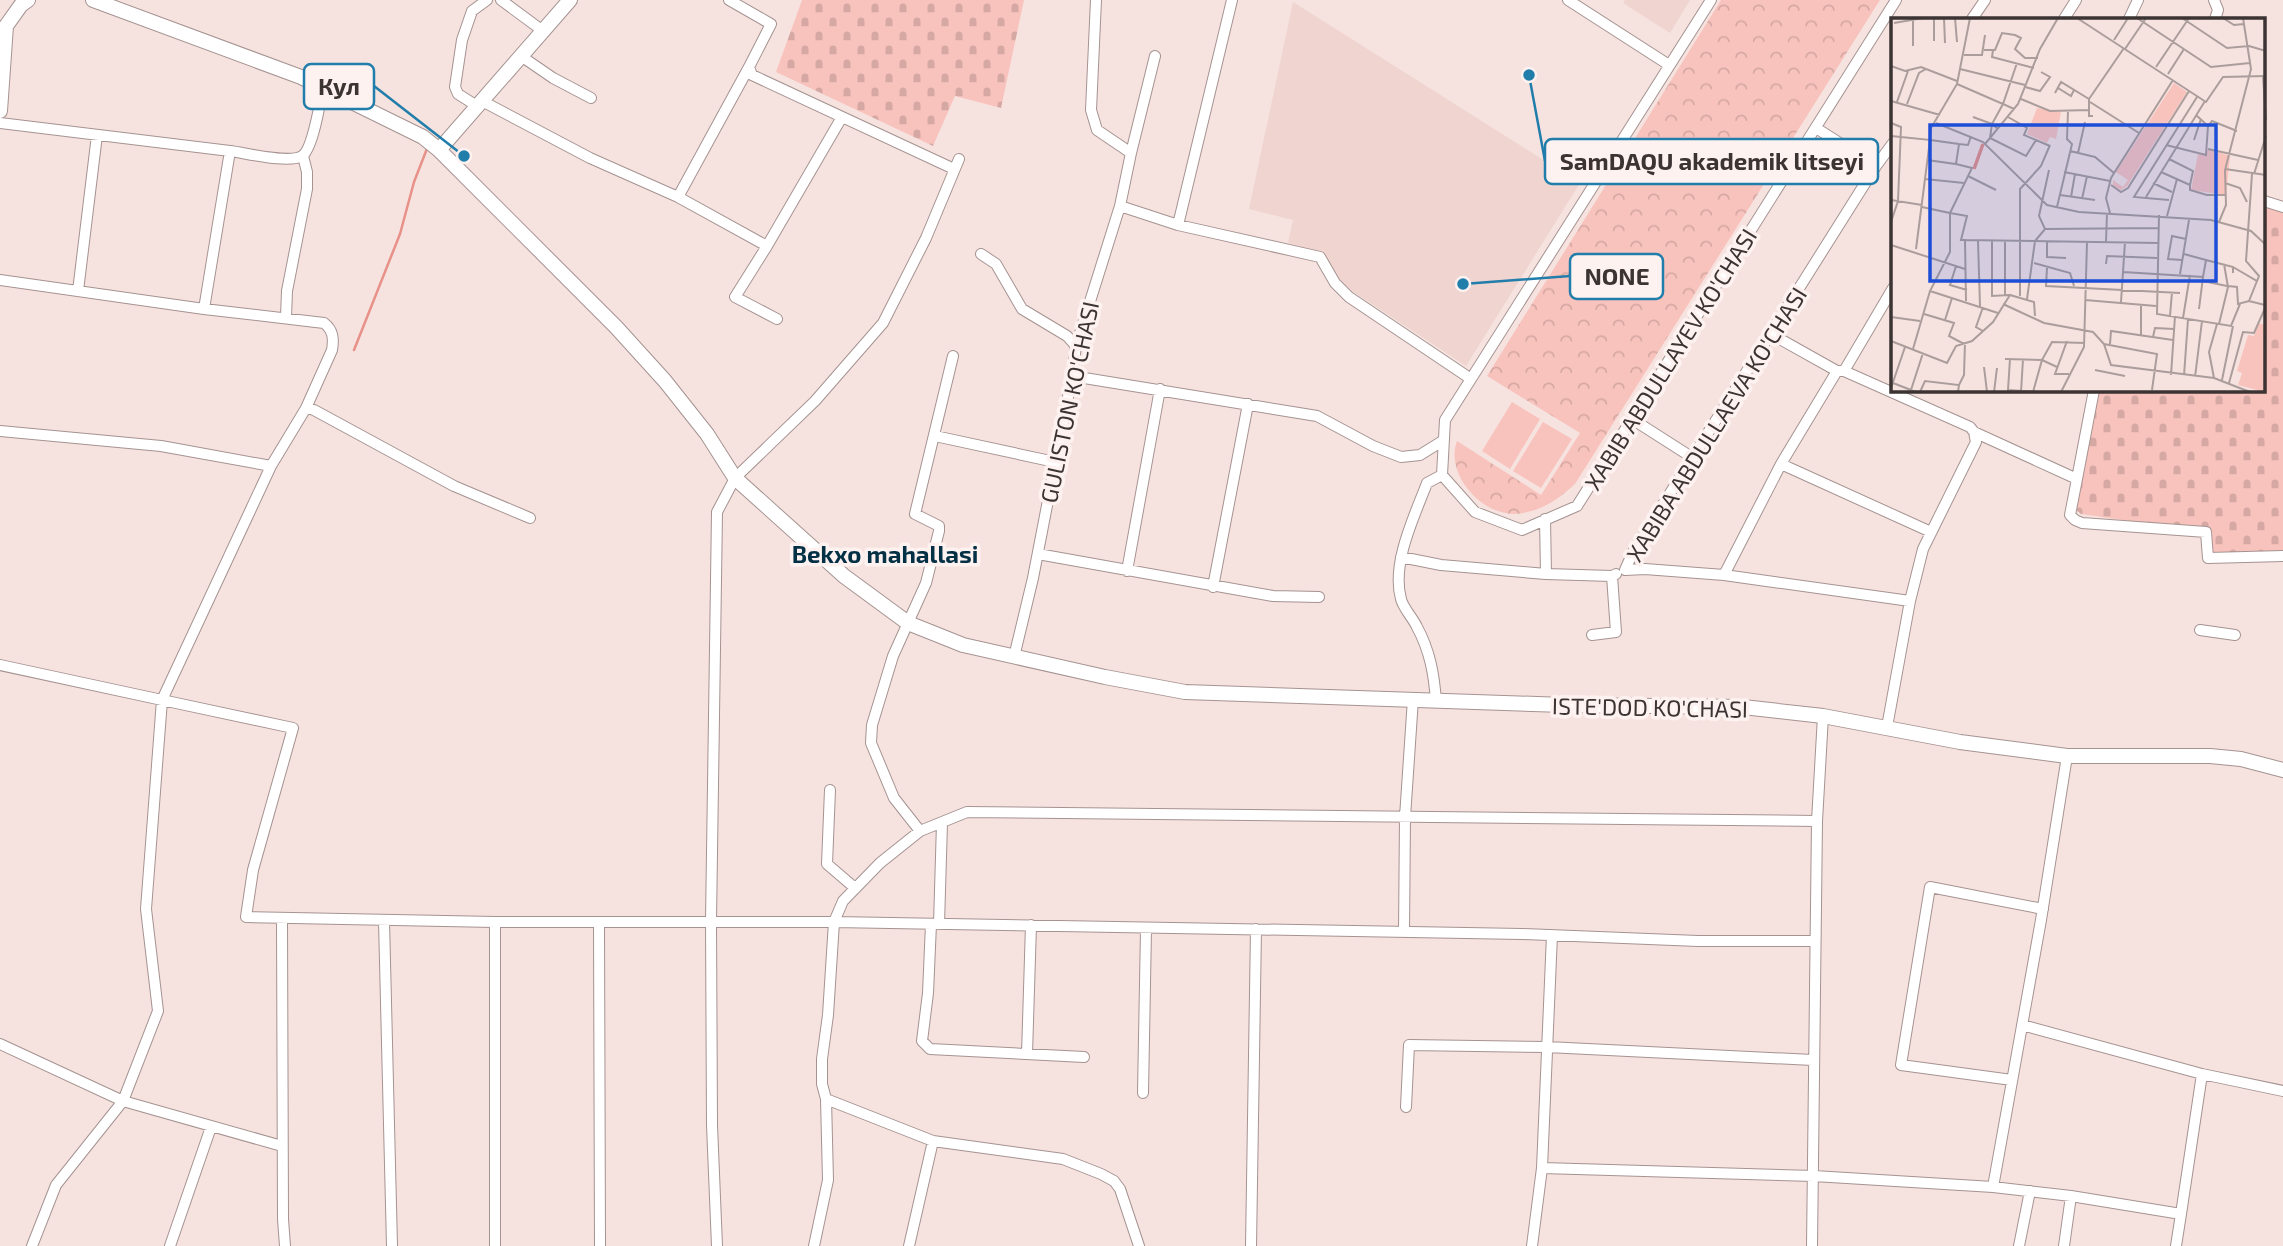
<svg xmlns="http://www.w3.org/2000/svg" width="2283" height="1246" font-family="'Exo 2',sans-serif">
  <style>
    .built { fill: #efd4d0 }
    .forest { fill: url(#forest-crowns) }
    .cemetery { fill: url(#cemetery-stones) }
    .garden { fill: #f9c3bd }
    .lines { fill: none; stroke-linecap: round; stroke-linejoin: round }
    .stream { stroke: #e79189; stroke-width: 2.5 }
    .minor-casing { stroke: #a59391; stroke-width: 12 }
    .tertiary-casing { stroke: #a59391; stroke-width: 16 }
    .minor { stroke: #fff; stroke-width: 10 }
    .tertiary { stroke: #fff; stroke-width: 14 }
    .labels { text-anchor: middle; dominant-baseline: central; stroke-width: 7; stroke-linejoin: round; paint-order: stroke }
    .street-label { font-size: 23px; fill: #3b3433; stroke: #fef2f1 }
    .neighbourhood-label { font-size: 24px; font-weight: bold; fill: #043046; stroke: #fef2f1 }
    .inset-river { fill: none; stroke: #e79189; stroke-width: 3.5 }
    .inset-road { fill: none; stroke: #ab9d9b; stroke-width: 2 }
    .view { fill: #1d4ed8; fill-opacity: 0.15; stroke: #1d4ed8; stroke-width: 3.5 }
    .inset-edge { fill: none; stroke: #3b3433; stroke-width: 3.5 }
    .leader { fill: none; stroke: #217daa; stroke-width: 2.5 }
    .callout-dot { fill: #217daa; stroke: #fef2f1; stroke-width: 2.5 }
    .callout { fill: #fef2f1; stroke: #217daa; stroke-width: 2.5 }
    .callout-label { font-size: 24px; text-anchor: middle; font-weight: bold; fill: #3b3433 }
  </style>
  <defs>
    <pattern id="forest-crowns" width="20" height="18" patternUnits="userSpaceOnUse" patternTransform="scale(1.75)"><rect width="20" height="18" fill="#f9c3bd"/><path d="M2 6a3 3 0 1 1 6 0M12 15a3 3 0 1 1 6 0" fill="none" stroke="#d6a8a3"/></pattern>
    <pattern id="cemetery-stones" width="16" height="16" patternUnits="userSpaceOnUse" patternTransform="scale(1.75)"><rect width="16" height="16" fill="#f9c3bd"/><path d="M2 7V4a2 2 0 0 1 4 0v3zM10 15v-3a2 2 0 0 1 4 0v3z" fill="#d6a8a3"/></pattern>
  </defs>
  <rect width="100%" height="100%" fill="#f6e3e0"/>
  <path class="built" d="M 1625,0 L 1690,0 L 1670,33 L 1623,3 Z
    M 1293,2 L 1580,183 L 1466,366 L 1352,291 L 1339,279 L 1324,253 L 1288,243 L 1293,220 L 1249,209 Z"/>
  <path class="forest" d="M 1721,0 L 1880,0 L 1575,484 C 1558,499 1545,509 1523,513 C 1486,521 1444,476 1457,441 L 1541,495 L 1580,433 L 1487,376 Z"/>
  <path class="cemetery" d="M 802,0 L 1024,0 L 1001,108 L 955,96 L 933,146 L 776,72 Z
    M 2264,202 L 2283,208 L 2283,556 L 2208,558 L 2206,532 L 2081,514 L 2075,509 L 2097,390 L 2264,390 Z"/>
  <path class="garden" d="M 1512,402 L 1540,419 L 1510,469 L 1482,451 Z
    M 1543,422 L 1572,439 L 1541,488 L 1513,471 Z"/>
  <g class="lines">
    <path class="stream" d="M 354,350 L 400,234 L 414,182 L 428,146"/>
    <defs>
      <path id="minor" d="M 501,0 L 543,31
        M 729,0 L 771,24 L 749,67 L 752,75 L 954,169
        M 1568,0 L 1669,65
        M 1711,0 L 1445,420 L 1442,475 L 1475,512 L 1522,530 L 1577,506 L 1896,0
        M 2214,0 L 2218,10 L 2215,19
        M 1972,19 L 1985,0
        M 2064,19 L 2076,0
        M 2129,19 L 2138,0
        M 521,56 L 553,78 L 591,98
        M 482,101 L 590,158 L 678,197 L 767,246 L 842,117
        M 477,106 L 458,94 L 455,87 L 462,40 L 472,11 L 487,0
        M 0,123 L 230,151
        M 1816,128 L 1876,166
        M 1893,143 L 1876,166 L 1633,552 L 1625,570 L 1645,569 L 1724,575 L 1910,601
        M 1131,153 L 1155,56
        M 678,197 L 749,67
        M 2264,201 L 2283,207
        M 1120,206 L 1178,225 L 1320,257 L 1335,283 L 1349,297 L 1471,379
        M 1178,225 L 1232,0
        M 767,246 L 735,297 L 777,319
        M 981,254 L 996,264 L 1022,309 L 1067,336 L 1076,346
        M 0,280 L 204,309 L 230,151 C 246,153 289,164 302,156 C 313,149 320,102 323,88
        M 78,291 L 97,135
        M 286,317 L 287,291 L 307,189 L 307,172 L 303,156
        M 1771,334 L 1837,371
        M 1844,371 L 1970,427 L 1974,432 L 2077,479 L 2094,390
        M 1072,376 L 1317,416 L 1373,446 L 1401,457 L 1420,455 L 1444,440
        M 306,408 L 314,410 L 454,486 L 530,518
        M 1632,419 L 1693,458
        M 0,431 L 161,446 L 271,466
        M 935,436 L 1055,462
        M 1781,464 L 1931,532
        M 2077,479 L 2070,515 L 2075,520 L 2082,523 L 2206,532 L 2208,558 L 2283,556
        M 1545,519 L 1546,574 L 1612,576
        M 1038,554 L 1273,596 L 1319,597
        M 1401,557 L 1441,565 L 1546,574
        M 1127,571 L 1160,389
        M 1724,575 L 1781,464 L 1837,371 L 1844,371 L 1893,288
        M 1213,587 L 1248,404
        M 2200,630 L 2235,635
        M 1592,635 L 1616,632 L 1612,576 L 1616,574
        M 1014,657 L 1033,578 L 1072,376 L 1076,346 L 1120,206 L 1131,153 L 1097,130 L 1091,110 L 1096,0
        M 0,665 L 162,700 L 271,466 L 306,408 L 332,350 C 334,338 333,330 324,323 L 204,309
        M 1436,701 C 1434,674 1430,651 1417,627 C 1413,618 1403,608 1401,599 C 1391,563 1415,515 1427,483 L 1442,475
        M 1887,727 L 1910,601 L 1923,549 L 1976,442 L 1974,432
        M 830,790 L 827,864 L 855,888
        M 920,831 L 894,798 L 871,743 L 872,725 L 893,656 L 926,583 L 939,531 L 939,526 L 915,514 L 953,356
        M 282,919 L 283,1219 L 285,1246
        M 384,921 L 392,1246
        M 599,922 L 600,1246
        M 931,924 L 928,993 L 922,1041 L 930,1049 L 1084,1057
        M 939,924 L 942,823
        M 1404,932 L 1405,817 L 1413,699
        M 2022,1025 L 2202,1074 L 2181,1214
        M 0,1044 L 123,1101 L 282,1146
        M 1027,1054 L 1031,925
        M 2202,1074 L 2283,1091
        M 2012,1080 L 1901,1065 L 1930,887 L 2043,909
        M 1143,1093 L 1146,929
        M 826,1099 L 933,1141 L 1063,1159 L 1101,1174 L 1114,1181 L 1120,1189 L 1139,1246
        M 1406,1107 L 1409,1045 L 1547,1047 L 1813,1060
        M 1542,1168 L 1814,1176 L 1993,1187 L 2071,1196 L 2181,1214 L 2176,1246
        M 1993,1187 L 2041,920 L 2067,756
        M 32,1246 L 56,1185 L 123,1101 L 158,1011 L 146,909 L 162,700 L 293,728 L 253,870 L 246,917 L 495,922 L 834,922 L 1522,934 L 1698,941 L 1815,941
        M 170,1246 L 211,1127
        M 495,1246 L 495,922
        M 717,1246 L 712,1125 L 711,921 L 717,512 L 735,478 L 815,401 L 883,323 L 926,238 L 959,159
        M 814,1246 L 828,1180 L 826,1099 L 822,1084 L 822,1059 L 828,1015 L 834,922 L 843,901 L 880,863 L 920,831 L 967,812 L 1817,821
        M 909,1246 L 933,1141
        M 1251,1246 L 1256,929
        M 1532,1246 L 1542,1168 L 1552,935
        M 1812,1246 L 1817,821 L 1823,716
        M 2019,1246 L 2030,1191
        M 2064,1246 L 2071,1196"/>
      <path id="tertiary" d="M 93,0 L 301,77 L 423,137 L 439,150 L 616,327 L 665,381 L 707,434 L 735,478 L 844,576 L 908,623 L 963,645 L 1105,677 L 1185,692 L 1564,705 L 1743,707 L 1823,716 L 1960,742 L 2067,756 L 2210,756 L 2241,759 L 2283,770
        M 0,111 L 6,26 L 21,5 L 28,0
        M 439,150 L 570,0"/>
    </defs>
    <use href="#minor" class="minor-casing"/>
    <use href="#tertiary" class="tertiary-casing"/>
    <use href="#minor" class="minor"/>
    <use href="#tertiary" class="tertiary"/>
  </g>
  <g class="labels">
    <g class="street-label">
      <text transform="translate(1670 359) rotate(-58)">XABIB ABDULLAYEV KO'CHASI</text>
      <text transform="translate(1069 402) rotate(-78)">GULISTON KO'CHASI</text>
      <text transform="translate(1716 424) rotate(-58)">XABIBA ABDULLAEVA KO'CHASI</text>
      <text transform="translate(1650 707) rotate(1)">ISTE'DOD KO'CHASI</text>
    </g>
    <g class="neighbourhood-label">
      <text x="885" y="553">Bekxo mahallasi</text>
    </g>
  </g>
  <g transform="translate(1891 18)">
    <rect width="374" height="374" fill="#f6e3e0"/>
    <path d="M 283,65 L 296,74 L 236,168 L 230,172 L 222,168 L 222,162 L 232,169 L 237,162 L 225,154 Z" fill="#f9c3bd"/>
    <path d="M 146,90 L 170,94 L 165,121 L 159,119 L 156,125 L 136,116 ZM 317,131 L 339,138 L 335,177 L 300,172 L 307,136 L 315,137 ZM 367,305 L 374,307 L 374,374 L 347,367 L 351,355 L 346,353 L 357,317 L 363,318 Z" fill="#f9c3bd"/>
    <path class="inset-river" d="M 83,151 L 92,126"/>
    <path class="inset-road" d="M 43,0 L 43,23M 53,0 L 54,25M 64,0 L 66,24M 186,0 L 315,84 L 332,59 L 375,58M 246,0 L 320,49 L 359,45M 291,0 L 336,30 L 358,28 L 375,33M 332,0 L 343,7 L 353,6M 22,3 L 22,28M 3,5 L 32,0M 223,22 L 237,0M 234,31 L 255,0M 93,32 L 104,32 L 111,15 L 124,17 L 130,20 L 124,31 L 134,40 L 147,40M 102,32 L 101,39 L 143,50M 73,37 L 91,37 L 94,17M 0,48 L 14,53 L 30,49 L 66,63M 265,49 L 298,0M 69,51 L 134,67M 277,56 L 293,31M 372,58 L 375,102M 66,66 L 112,86 L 101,106 L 107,111M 134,69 L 149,73 L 159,59 L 150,54M 167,70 L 180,78 L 183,72M 164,75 L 170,64 L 198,81M 130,81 L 159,93 L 198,92M 0,83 L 49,97M 6,84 L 17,53M 199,84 L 248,115M 16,86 L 28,55 L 35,51M 123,91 L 112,86 L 126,45M 202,98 L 198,98 L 198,81 L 233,30M 82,99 L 101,106 L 99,120M 117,99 L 136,110 L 133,117 L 159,128M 0,105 L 10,109 L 7,183 L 0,204M 45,105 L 92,124 L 156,187 L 188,194 L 320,202 L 360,213 L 375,227M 317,108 L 321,103 L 346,113M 0,118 L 39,122 L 40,110 L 66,66 L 79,0M 99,120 L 135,138 L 145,122M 303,122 L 310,101M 94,126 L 127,86 L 149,31 L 167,0M 275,127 L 315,137 L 317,108 L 305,97M 317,131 L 367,142M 179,133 L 204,139 L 223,155M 187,135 L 194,104M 36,142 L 65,146 L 68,126 L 77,127 L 80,118M 334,151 L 375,157M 173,154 L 219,163M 270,154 L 299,167 L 302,153 L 278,141M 363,156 L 375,118M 77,158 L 105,172M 34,161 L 73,165M 262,165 L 281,174M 334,165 L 349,170 L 356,184M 220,167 L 230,174 L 237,170 L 298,73M 299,167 L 299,172 L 316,177 L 335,177M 169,177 L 204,182M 180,179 L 184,156M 255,179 L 314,83M 191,181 L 196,158M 0,182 L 31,187M 278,182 L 243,179 L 306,79M 31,189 L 59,195 L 81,150 L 65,146M 166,189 L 181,126 L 176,121 L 177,93M 219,195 L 215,180 L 220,160 L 282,62M 268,197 L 266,296 L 340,308 L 349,286M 276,198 L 286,161M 328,204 L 335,187 L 334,152 L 360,51 L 352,0M 154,211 L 148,198 L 158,152M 74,222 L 267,225M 87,223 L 89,288M 101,223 L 101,278 L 118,277M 114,223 L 114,277M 156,223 L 156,239 L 175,240M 215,224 L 216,195M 0,227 L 74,251M 25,231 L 39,122 L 68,126M 293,236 L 315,242 L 312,259M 291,242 L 277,241 L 281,218 L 295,221M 315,242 L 342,249 L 342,255M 143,245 L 179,255 L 183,268M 215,246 L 216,238 L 266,240M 65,248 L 59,267 L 76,272M 342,249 L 366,263 L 368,258 L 355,243 L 361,156M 156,250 L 155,268 L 289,275M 232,254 L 312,259 L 308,291M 289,256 L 298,202M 312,263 L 336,268M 337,268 L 346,269 L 347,286 L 358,283 L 374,287M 39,273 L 107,295M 129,278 L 129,171 L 150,148 L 159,127M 136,281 L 144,223 L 154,211 L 267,210M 194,282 L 265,288M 358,283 L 366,263M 230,284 L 234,224M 112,286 L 153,305 L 202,314 L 213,326 L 220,347 L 323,360 L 359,374M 250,287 L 250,317M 92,289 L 85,309 L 92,313M 33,296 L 63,305 L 58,318 L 73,326M 279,298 L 281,274M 0,299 L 29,303M 292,300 L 299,257M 54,302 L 61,280M 328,306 L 337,269 L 333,246M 262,319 L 264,310 L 283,311M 0,323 L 56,345 L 65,328 L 81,323 L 102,304 L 119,277 L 143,284 L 144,298M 176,323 L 164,356 L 178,356M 213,326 L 266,336 L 261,372M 219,326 L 220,313 L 282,322M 22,331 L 39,273 L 59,234 L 59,195 L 76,198 L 70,222 L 74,222 L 75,283M 114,341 L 151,342 L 161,324 L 194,325M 119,341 L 117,372 L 147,374M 93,349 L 96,374M 204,352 L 234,358M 280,357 L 284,298M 293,358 L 297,301M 304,359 L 311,303M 323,360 L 318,334 L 326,306M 331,362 L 342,308M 2,365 L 25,374M 338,365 L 352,314 L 363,315 L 375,288M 68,367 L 73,357 L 74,325M 0,370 L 14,329M 20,372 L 32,335M 29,374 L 34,363 L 68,367 L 67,374M 103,374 L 106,350M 130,374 L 132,341M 142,374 L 151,342 L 166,349M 170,374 L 193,329 L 196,224"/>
    <path class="view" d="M 39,107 L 325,107 L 325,263 L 39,263 Z"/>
    <rect width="374" height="374" class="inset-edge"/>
  </g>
  <path class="leader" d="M464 156L374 86M1529 75L1545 161M1463 284L1570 276"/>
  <g class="callout-dot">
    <circle cx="464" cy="156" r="7"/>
    <circle cx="1529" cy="75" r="7"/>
    <circle cx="1463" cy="284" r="7"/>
  </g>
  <g class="callout">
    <rect x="304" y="64" width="70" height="45" rx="7"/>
    <rect x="1545" y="139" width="333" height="45" rx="7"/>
    <rect x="1570" y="254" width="93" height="45" rx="7"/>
  </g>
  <g class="callout-label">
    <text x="339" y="95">Кул</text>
    <text x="1712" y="170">SamDAQU akademik litseyi</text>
    <text x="1617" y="285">NONE</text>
  </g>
</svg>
